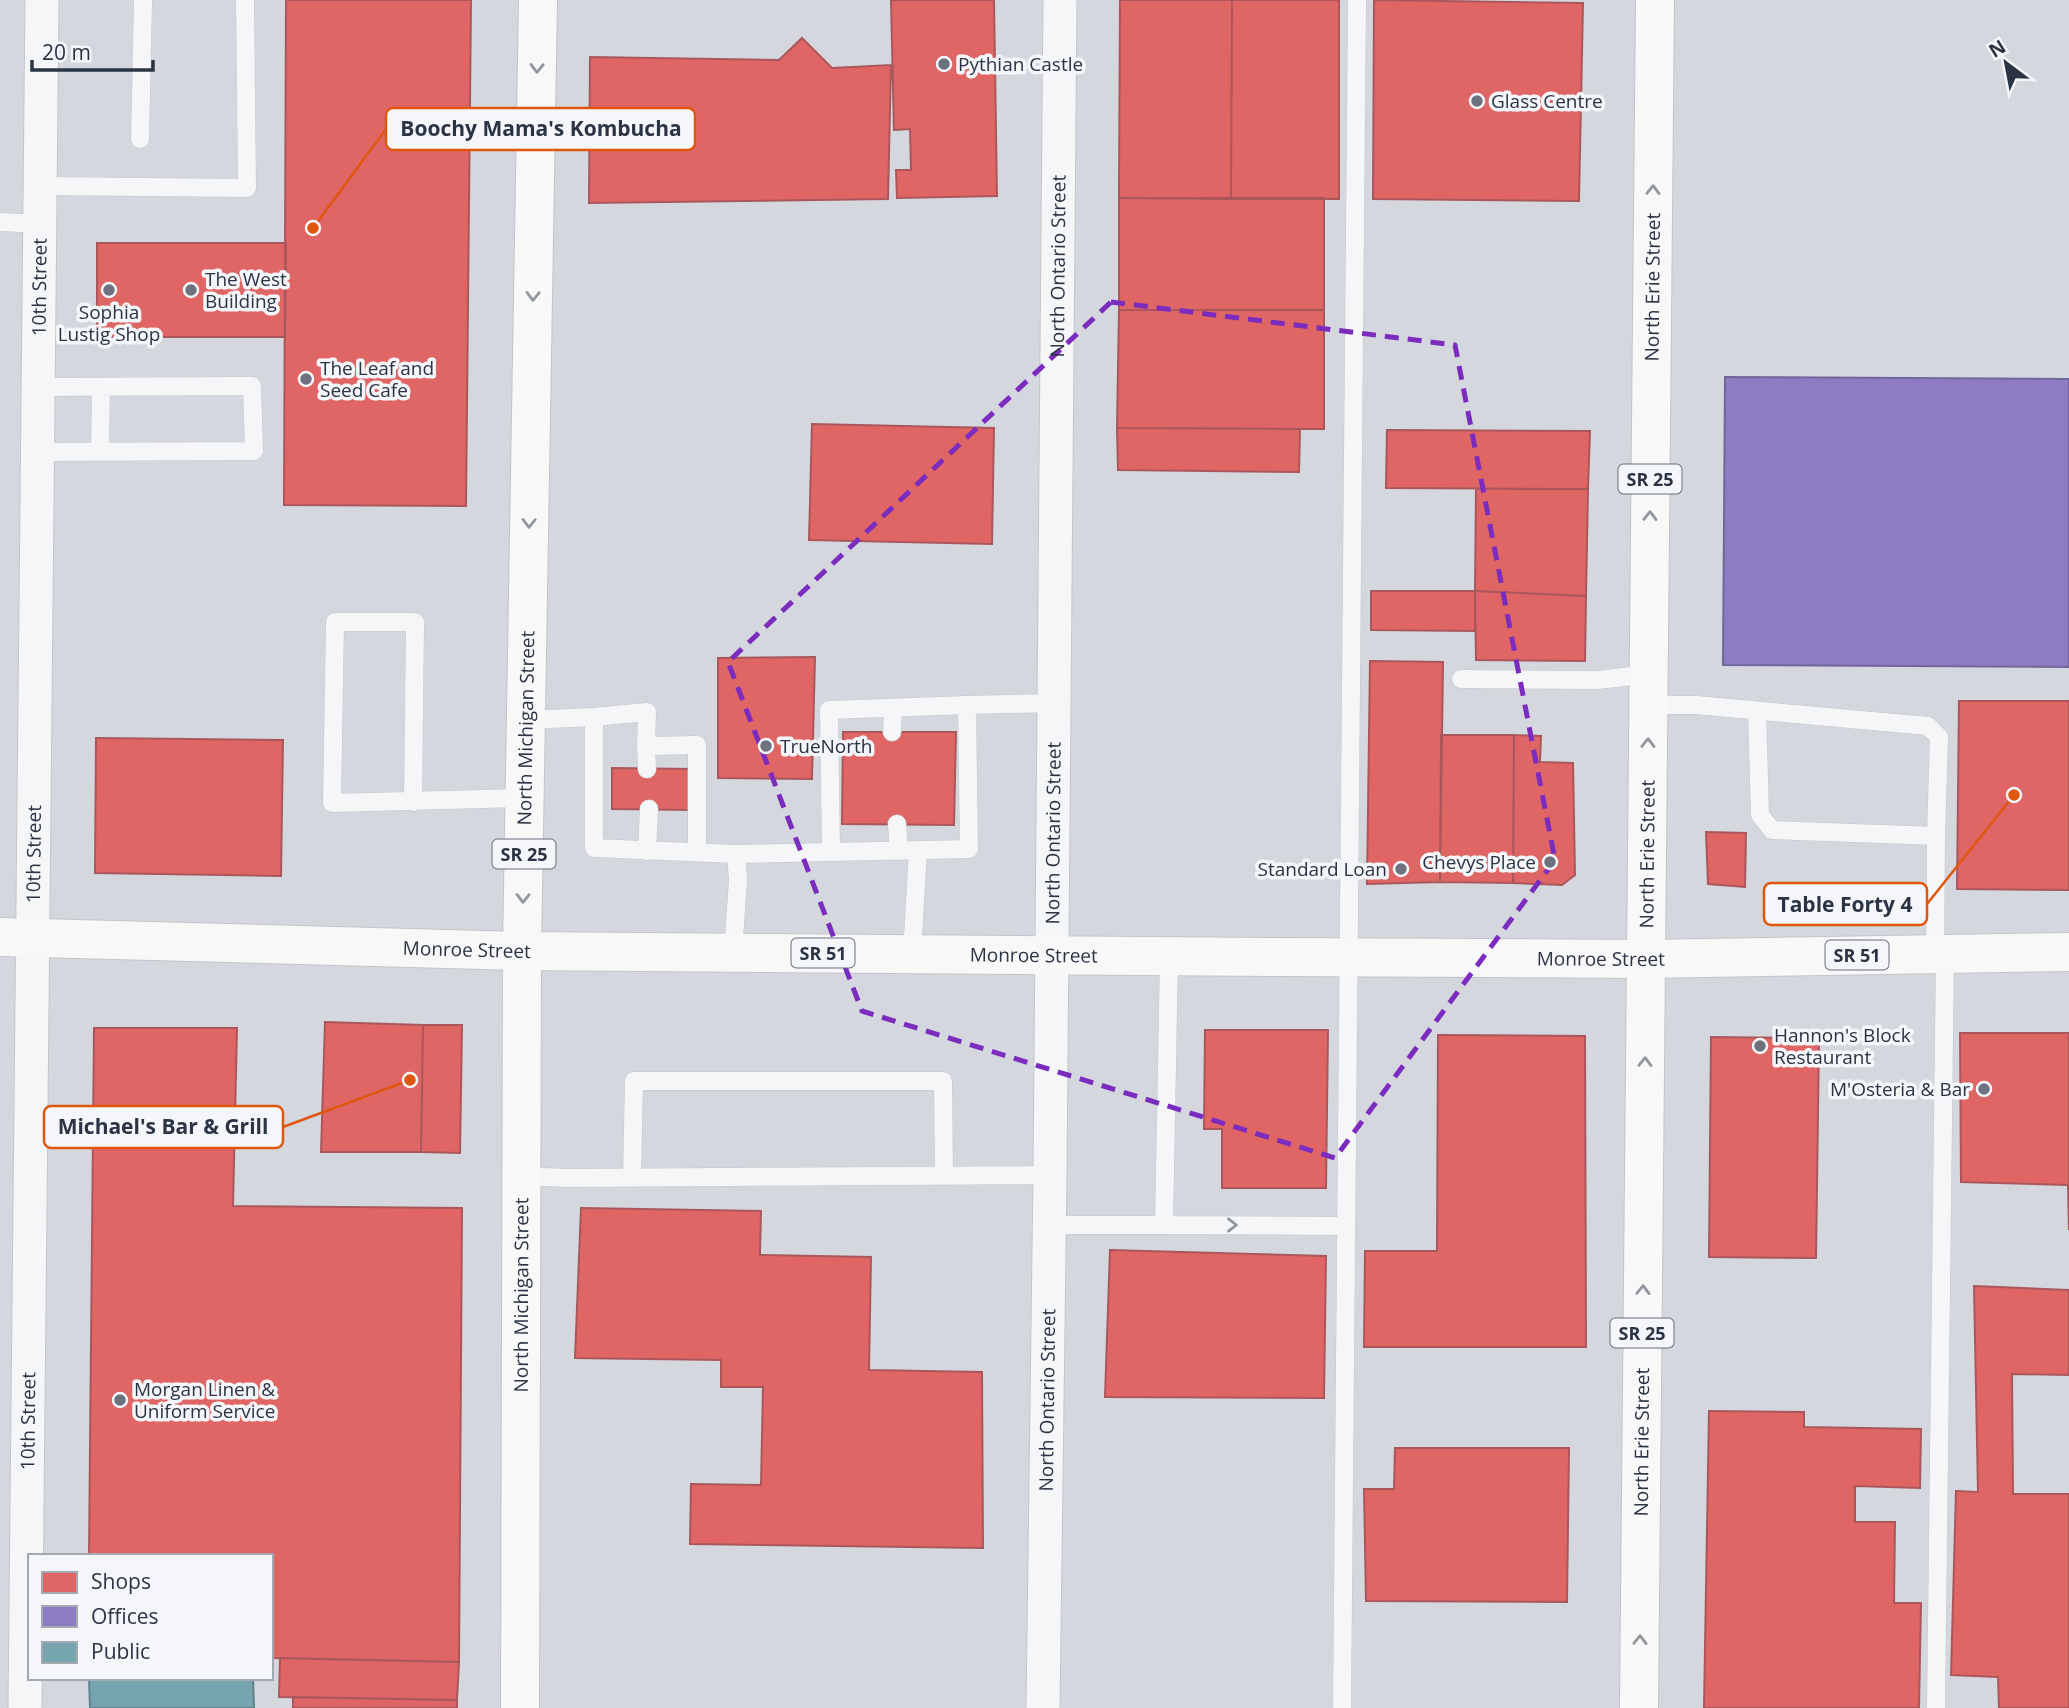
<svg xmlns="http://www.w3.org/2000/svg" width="2069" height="1708" font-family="'Open Sans',sans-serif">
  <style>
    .built { fill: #d4d7dd; fill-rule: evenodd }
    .shops { fill: #e06666; stroke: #aa575c; stroke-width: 2 }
    .offices { fill: #8e7cc3; stroke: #70669d; stroke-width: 2 }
    .public { fill: #76a5af; stroke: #60838f; stroke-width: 2 }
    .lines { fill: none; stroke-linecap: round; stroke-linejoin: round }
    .lane-casing { stroke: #c4c6c8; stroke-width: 19 }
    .street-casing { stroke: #c4c6c8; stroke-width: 35 }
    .primary-casing { stroke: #c2c5c8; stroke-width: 40 }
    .lane { stroke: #f5f6f7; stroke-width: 18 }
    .street { stroke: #f5f6f7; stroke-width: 33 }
    .primary { stroke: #f8f8f8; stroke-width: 38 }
    .oneway { stroke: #92969e }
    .oneway2 { stroke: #90959e }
    .marked { fill: none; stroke: #7b2cbf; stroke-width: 5; stroke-dasharray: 14 9; stroke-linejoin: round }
    .poi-dot { fill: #6c737f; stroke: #f4f6f9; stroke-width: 2.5 }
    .labels { text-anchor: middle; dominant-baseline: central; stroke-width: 7; stroke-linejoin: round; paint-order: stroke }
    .shield { fill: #f4f6f9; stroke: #676e7b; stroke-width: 2 }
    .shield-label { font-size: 18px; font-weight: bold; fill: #2b3445 }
    .poi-label { font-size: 19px; fill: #2b3445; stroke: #f4f6f9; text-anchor: start }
    .street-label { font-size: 19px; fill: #2b3445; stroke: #f4f6f9 }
    .leader { fill: none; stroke: #df570f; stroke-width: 2.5 }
    .callout-dot { fill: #df570f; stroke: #f4f6f9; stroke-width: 2.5 }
    .callout { fill: #f4f6f9; stroke: #df570f; stroke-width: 2.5 }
    .callout-label { font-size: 21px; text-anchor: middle; font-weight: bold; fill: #2b3445 }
  </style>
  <rect width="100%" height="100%" fill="#e6e8ea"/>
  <path class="built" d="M 0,0 L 2069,0 L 2069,1708 L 0,1708 ZM 30,1556 L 271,1556 L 271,1678 L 30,1678 Z"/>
  <path class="shops" d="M 286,0 L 471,0 L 466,506 L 284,505 Z
    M 891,0 L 994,0 L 997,196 L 897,198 L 896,170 L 911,170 L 910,129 L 894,130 Z
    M 1120,0 L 1232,0 L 1231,199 L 1119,198 Z
    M 1232,0 L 1339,0 L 1339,199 L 1231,199 Z
    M 1374,0 L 1583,3 L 1579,201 L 1373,199 Z
    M 802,38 L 832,68 L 891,65 L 888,199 L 589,203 L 590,57 L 779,60 Z
    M 1119,198 L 1324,198 L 1324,310 L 1119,310 Z
    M 97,243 L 286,243 L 285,337 L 97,337 Z
    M 1119,310 L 1324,310 L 1324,429 L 1117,428 Z
    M 812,424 L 994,428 L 992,544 L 809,540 Z
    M 1117,428 L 1300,429 L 1299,472 L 1118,470 Z
    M 1387,430 L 1590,431 L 1588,489 L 1386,488 Z
    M 1476,489 L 1588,489 L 1586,596 L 1475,591 Z
    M 1371,591 L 1475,591 L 1475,631 L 1371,630 Z
    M 1475,591 L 1586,596 L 1585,661 L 1476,660 Z
    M 815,657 L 812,779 L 718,778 L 718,658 Z
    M 1370,661 L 1443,662 L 1440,882 L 1367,884 Z
    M 1959,701 L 2069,701 L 2069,890 L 1957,889 Z
    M 843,732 L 956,732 L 954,825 L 842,824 Z
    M 1441,735 L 1514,735 L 1513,883 L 1440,882 Z
    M 1514,735 L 1541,736 L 1540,762 L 1573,763 L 1575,875 L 1562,885 L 1513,883 Z
    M 96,738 L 283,740 L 281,876 L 95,873 Z
    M 612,768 L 692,769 L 692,810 L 612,809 Z
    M 1706,832 L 1746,833 L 1745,887 L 1708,884 Z
    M 325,1022 L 423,1025 L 421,1152 L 321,1152 Z
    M 423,1025 L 462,1025 L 460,1153 L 421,1152 Z
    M 94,1028 L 237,1028 L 233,1206 L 462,1208 L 459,1662 L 271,1658 L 271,1556 L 89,1556 Z
    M 1205,1030 L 1328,1030 L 1326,1188 L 1222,1188 L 1222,1129 L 1204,1129 Z
    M 1960,1033 L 2069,1033 L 2069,1230 L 2068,1185 L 1961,1182 Z
    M 1438,1035 L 1585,1036 L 1586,1347 L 1364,1347 L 1365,1251 L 1437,1251 Z
    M 1711,1037 L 1819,1038 L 1816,1258 L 1709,1257 Z
    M 581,1208 L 761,1211 L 760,1255 L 871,1257 L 869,1370 L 982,1372 L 983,1548 L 690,1544 L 691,1484 L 761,1485 L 763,1387 L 721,1387 L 721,1360 L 575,1358 Z
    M 1110,1250 L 1326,1256 L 1324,1398 L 1105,1397 Z
    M 1974,1286 L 2069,1290 L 2069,1375 L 2012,1374 L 2013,1494 L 2069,1494 L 2069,1708 L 1999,1708 L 1998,1677 L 1951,1675 L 1956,1491 L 1978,1492 Z
    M 1709,1411 L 1804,1412 L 1804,1427 L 1921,1429 L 1920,1488 L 1855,1486 L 1855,1522 L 1895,1522 L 1894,1603 L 1921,1603 L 1919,1708 L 1704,1708 Z
    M 1395,1448 L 1569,1448 L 1567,1602 L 1366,1601 L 1364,1489 L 1394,1489 Z
    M 280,1658 L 459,1662 L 457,1700 L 279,1697 Z
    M 293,1697 L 457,1700 L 457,1708 L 293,1708 Z"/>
  <path class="offices" d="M 1725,377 L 2069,379 L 2069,667 L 1723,665 Z"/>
  <path class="public" d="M 89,1678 L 253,1678 L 254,1708 L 90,1708 Z"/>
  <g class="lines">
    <defs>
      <path id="lane" d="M 140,139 L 143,0
        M 40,186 L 247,188 L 245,0
        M 0,222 L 40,224
        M 100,451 L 101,387
        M 36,452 L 254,451 L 252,386 L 38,387
        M 1461,679 L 1598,680 L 1649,674
        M 1648,705 L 1696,705 L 1928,726 L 1939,737 L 1936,836 L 1772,830 L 1760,815 L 1757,711
        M 594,717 L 647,712 L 646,746 L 697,745 L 697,853
        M 526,720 L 594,717 L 594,848 L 736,854
        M 892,732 L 893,708
        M 646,746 L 647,769
        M 413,802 L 415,622 L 335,622 L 332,803 L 524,798
        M 897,824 L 899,851
        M 647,851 L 649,809
        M 831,852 L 829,710 L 967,705
        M 733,952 L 738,880 L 736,854 L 969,849 L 967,705 L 1054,703
        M 1935,953 L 1936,836
        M 912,954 L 918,851
        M 521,1176 L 567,1178 L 1050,1175
        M 632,1178 L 634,1081 L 943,1081 L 944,1176
        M 1048,1225 L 1164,1225 L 1169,956
        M 1164,1225 L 1346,1226
        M 1342,1708 L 1357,0
        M 1936,1708 L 1945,953"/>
      <g id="street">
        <path id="s1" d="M 25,1708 L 42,0"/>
        <path id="s2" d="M 1043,1708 L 1050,1175 L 1060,0"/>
      </g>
      <g id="primary">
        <path id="s3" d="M 0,937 L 522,951 L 1280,957 L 1646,959 L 2069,952"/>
        <path id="s4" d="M 520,1708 L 522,951 L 538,0"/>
        <path id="s5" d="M 1639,1708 L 1655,0"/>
      </g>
    </defs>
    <use href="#lane" class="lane-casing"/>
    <use href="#street" class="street-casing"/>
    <use href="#primary" class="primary-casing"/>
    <use href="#lane" class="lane"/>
    <use href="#street" class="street"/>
    <use href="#primary" class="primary"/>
  </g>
  <defs><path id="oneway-chevron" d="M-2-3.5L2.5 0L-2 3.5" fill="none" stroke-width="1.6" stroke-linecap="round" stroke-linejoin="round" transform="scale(1.75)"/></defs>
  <g class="oneway">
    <use href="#oneway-chevron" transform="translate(537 68) rotate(91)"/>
    <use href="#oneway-chevron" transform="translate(1653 190) rotate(-89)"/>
    <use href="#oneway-chevron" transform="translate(533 296) rotate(91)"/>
    <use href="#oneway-chevron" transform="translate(1650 516) rotate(-89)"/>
    <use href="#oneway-chevron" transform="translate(529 523) rotate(91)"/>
    <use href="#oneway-chevron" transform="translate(1648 743) rotate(-89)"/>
    <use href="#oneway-chevron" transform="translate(523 898) rotate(91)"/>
    <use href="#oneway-chevron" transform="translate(1645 1062) rotate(-89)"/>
    <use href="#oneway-chevron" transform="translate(1643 1290) rotate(-89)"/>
    <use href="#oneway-chevron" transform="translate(1640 1640) rotate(-89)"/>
  </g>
  <use class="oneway2" href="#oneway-chevron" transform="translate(1232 1225)"/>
  <path class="marked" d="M 1111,302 L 1455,345 L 1555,860 L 1335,1158 L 862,1011 L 728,662 Z"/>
  <g class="poi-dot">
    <circle cx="944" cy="64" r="7"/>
    <circle cx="1477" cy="101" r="7"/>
    <circle cx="109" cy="290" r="7"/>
    <circle cx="191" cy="290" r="7"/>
    <circle cx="306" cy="379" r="7"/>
    <circle cx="766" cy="746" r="7"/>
    <circle cx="1550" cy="862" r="7"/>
    <circle cx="1401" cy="869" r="7"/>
    <circle cx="1760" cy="1046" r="7"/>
    <circle cx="1984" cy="1089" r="7"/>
    <circle cx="120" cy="1400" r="7"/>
  </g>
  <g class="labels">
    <g class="shield">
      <rect x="1618.5" y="464.5" width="63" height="29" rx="5"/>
      <rect x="492.5" y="839.5" width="63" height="29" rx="5"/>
      <rect x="791.5" y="938.5" width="63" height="29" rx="5"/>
      <rect x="1825.5" y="940.5" width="63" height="29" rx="5"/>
      <rect x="1610.5" y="1318.5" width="63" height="29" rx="5"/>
    </g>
    <g class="shield-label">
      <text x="1650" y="479">SR 25</text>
      <text x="524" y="854">SR 25</text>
      <text x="823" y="953">SR 51</text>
      <text x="1857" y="955">SR 51</text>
      <text x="1642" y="1333">SR 25</text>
    </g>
    <g class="poi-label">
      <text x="958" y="64">Pythian Castle</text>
      <text x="1491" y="101">Glass Centre</text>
      <text x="205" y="279">The West<tspan x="205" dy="22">Building</tspan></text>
      <text x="109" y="312" text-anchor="middle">Sophia<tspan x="109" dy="22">Lustig Shop</tspan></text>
      <text x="320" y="368">The Leaf and<tspan x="320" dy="22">Seed Cafe</tspan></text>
      <text x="780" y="746">TrueNorth</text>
      <text x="1536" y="862" text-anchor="end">Chevys Place</text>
      <text x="1387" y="869" text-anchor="end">Standard Loan</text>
      <text x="1774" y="1035">Hannon's Block<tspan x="1774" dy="22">Restaurant</tspan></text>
      <text x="1970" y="1089" text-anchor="end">M'Osteria &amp; Bar</text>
      <text x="134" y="1389">Morgan Linen &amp;<tspan x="134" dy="22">Uniform Service</tspan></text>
    </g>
    <g class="street-label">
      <text stroke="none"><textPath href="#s2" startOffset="1442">North Ontario Street</textPath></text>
      <text stroke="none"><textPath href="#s1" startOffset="1421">10th Street</textPath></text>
      <text stroke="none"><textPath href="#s5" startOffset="1421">North Erie Street</textPath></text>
      <text stroke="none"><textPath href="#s4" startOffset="980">North Michigan Street</textPath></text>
      <text stroke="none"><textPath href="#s2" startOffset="875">North Ontario Street</textPath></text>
      <text stroke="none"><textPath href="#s1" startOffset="854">10th Street</textPath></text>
      <text stroke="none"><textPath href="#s5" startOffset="854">North Erie Street</textPath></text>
      <text stroke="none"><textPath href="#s3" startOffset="467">Monroe Street</textPath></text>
      <text stroke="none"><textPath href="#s3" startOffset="1034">Monroe Street</textPath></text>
      <text stroke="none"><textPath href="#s3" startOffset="1601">Monroe Street</textPath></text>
      <text stroke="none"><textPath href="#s4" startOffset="413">North Michigan Street</textPath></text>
      <text stroke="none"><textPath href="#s2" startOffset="308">North Ontario Street</textPath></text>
      <text stroke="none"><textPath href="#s1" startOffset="287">10th Street</textPath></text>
      <text stroke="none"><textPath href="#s5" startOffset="266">North Erie Street</textPath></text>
    </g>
  </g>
  <path class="leader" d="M313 228L386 129M2014 795L1927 904M410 1080L283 1127"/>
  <g class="callout-dot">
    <circle cx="313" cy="228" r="7"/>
    <circle cx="2014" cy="795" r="7"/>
    <circle cx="410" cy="1080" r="7"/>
  </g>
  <g class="callout">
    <rect x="386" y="108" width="309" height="42" rx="7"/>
    <rect x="1764" y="883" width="163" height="42" rx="7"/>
    <rect x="44" y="1106" width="239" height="42" rx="7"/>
  </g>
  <g class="callout-label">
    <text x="541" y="136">Boochy Mama's Kombucha</text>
    <text x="1845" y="912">Table Forty 4</text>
    <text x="163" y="1134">Michael's Bar &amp; Grill</text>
  </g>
  <rect x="28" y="1554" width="245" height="126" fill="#f4f6f9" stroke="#a4a8b1" stroke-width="2"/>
  <rect x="42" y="1572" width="35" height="21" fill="#e06666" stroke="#a4a8b1" stroke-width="2"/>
  <text x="91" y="1589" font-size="21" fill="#2b3445">Shops</text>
  <rect x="42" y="1606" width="35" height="21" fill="#8e7cc3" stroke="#a4a8b1" stroke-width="2"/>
  <text x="91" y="1624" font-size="21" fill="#2b3445">Offices</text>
  <rect x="42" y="1642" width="35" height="21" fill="#76a5af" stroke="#a4a8b1" stroke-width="2"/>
  <text x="91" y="1659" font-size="21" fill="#2b3445">Public</text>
  <g transform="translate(2006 63) rotate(328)" stroke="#f4f6f9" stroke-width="5" paint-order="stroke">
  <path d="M0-5L12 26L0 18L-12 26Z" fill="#2b3445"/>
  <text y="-10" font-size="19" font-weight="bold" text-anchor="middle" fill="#2b3445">N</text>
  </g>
  <path d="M32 60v10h121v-10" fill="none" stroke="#2b3445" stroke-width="3.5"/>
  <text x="42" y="60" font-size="21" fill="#2b3445" stroke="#f4f6f9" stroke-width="5" paint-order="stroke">20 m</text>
</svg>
